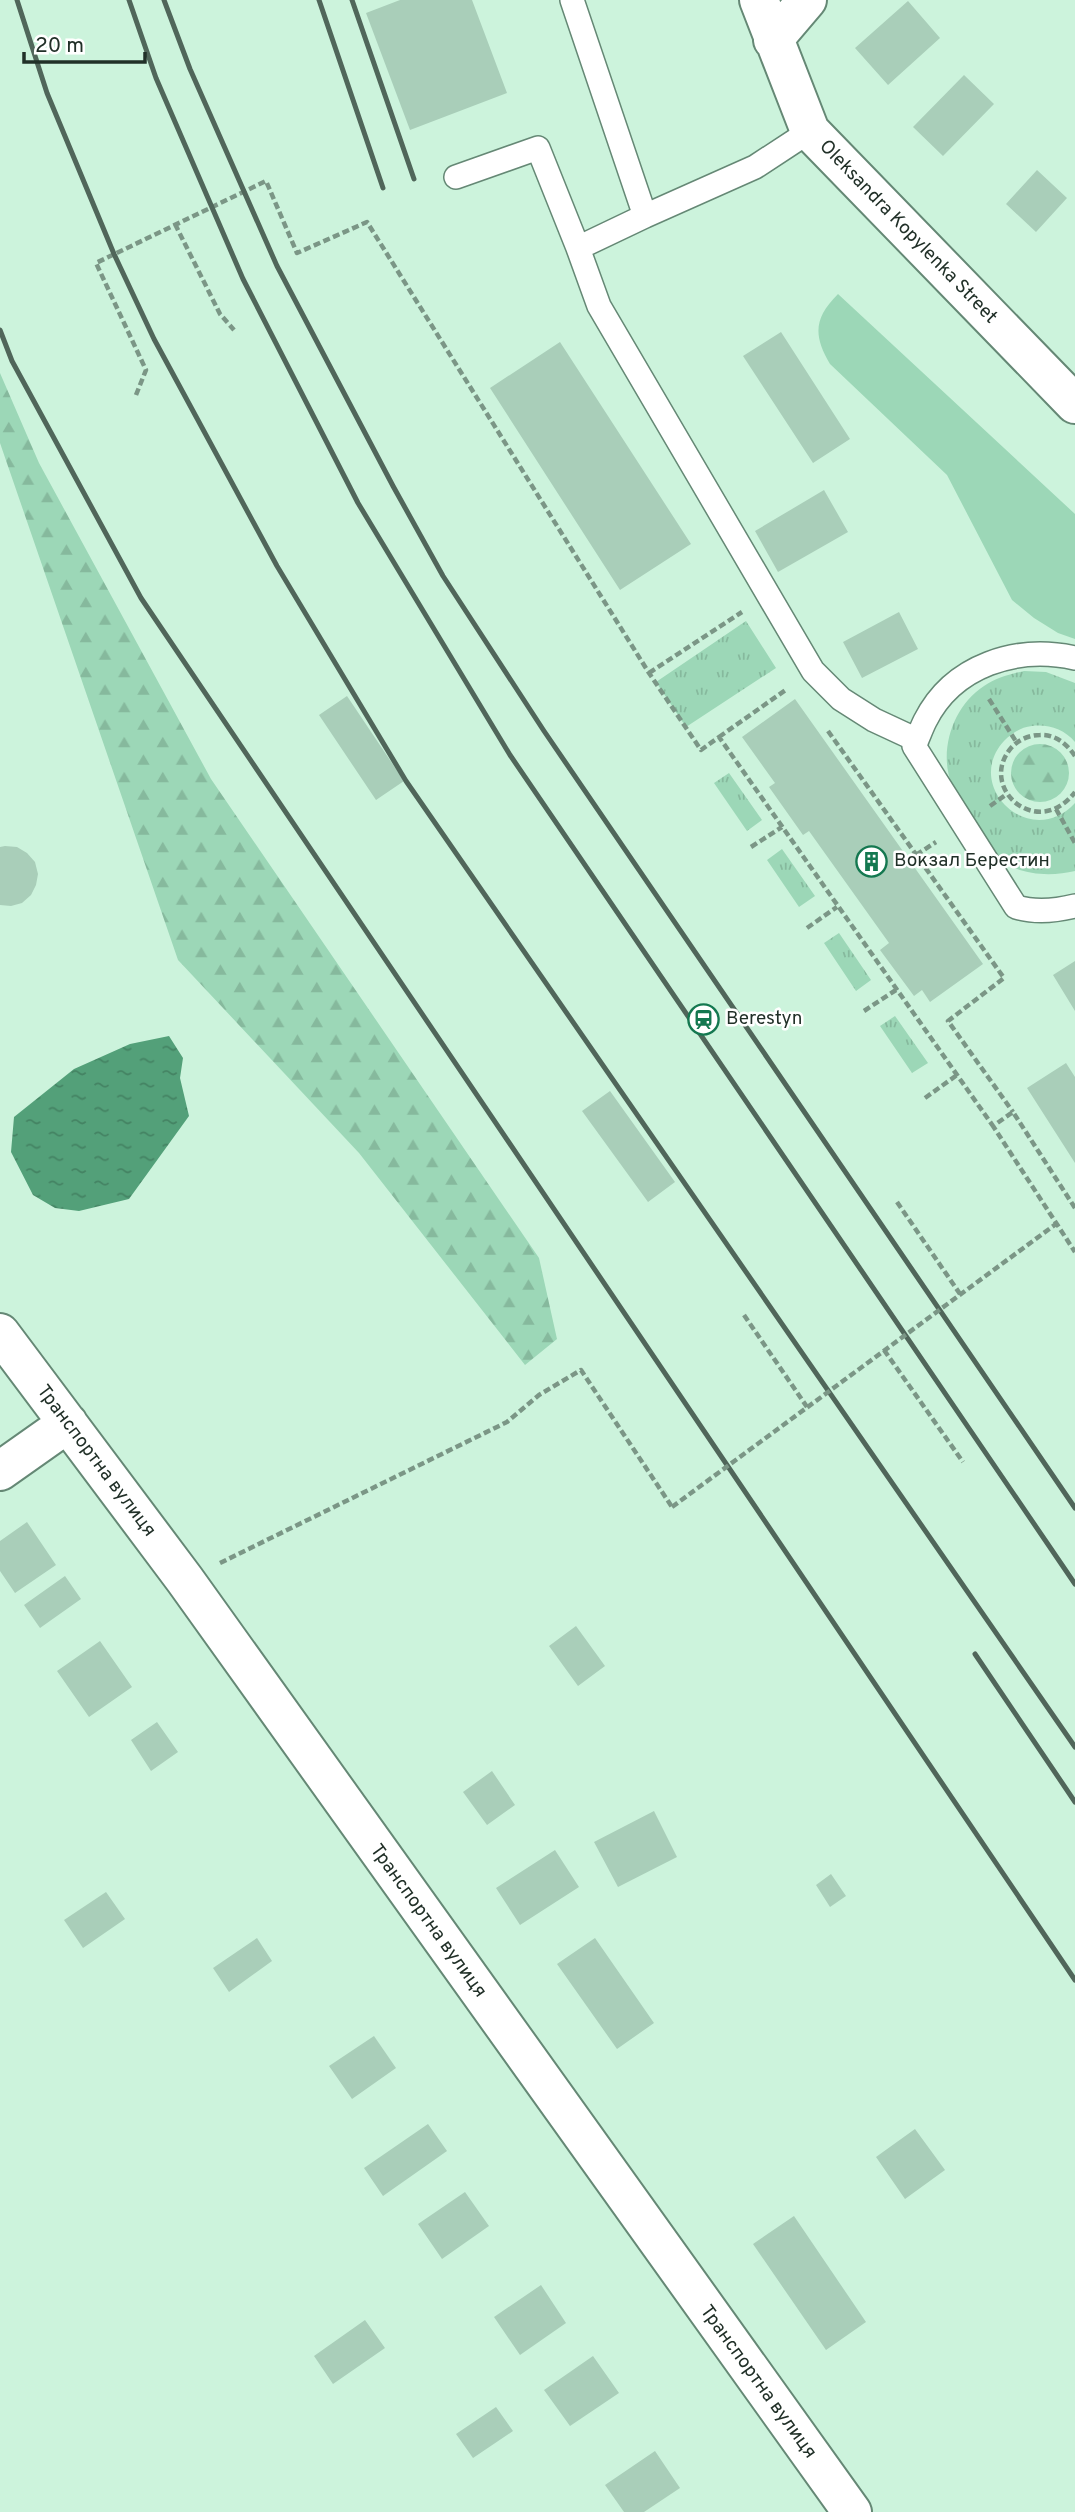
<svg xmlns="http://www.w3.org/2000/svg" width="1075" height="2512" font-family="Overpass,sans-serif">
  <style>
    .grass { fill: url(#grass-tufts) }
    .forest { fill: url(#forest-firs) }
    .park { fill: #9cd7b7 }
    .water { fill: url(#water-ripples) }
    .building { fill: #a9ceb9 }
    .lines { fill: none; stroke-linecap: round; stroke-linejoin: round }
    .service-casing { stroke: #658875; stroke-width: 26 }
    .minor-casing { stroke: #658875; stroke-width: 42 }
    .path { stroke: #7b9686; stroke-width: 4.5; stroke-dasharray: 7 3.5; stroke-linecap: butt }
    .service { stroke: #fff; stroke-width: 23 }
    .minor { stroke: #fff; stroke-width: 38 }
    .rail { stroke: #50665a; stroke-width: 5 }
    .path-bridge { stroke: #7b9686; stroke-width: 4.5; stroke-dasharray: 7 3.5; stroke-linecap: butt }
    .labels { text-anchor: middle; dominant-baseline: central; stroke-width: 5; stroke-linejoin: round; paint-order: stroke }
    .street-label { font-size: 19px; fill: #213028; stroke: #fff }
    .poi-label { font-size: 19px; fill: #213028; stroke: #fff; text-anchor: start }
  </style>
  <defs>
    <pattern id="grass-tufts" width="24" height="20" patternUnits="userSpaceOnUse" patternTransform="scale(1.75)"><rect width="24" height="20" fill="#9cd7b7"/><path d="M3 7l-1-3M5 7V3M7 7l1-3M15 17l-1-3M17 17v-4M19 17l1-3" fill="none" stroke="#86b99d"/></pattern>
    <pattern id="forest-firs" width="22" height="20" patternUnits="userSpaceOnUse" patternTransform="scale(1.75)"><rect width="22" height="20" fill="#9cd7b7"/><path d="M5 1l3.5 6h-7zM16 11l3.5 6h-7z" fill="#86b99d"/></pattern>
    <pattern id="water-ripples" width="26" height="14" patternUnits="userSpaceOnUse" patternTransform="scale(1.75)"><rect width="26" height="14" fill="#53a079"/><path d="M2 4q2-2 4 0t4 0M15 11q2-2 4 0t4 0" fill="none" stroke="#448363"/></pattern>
  </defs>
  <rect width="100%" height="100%" fill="#ccf3dc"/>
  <path class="grass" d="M 746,621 L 776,668 L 686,727 L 656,682 Z
    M 1024,671 L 1046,672 L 1075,683 L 1075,742 C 1064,729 1048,724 1032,726 C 1021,727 1012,733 1004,741 C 962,787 1031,851 1075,803 L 1075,871 C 1050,877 1014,876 995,854 C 986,843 980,829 972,817 C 966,807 957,796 952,785 C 938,751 953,706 984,686 C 996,678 1010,674 1024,671 Z
    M 729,773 L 762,820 L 747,831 L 714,783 Z
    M 782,849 L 815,896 L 799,907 L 767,860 Z
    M 839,933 L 871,980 L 856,991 L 824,943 Z
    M 895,1016 L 928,1063 L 912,1073 L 880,1026 Z"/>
  <path class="forest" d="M 0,373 L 39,463 L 211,779 L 539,1258 L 557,1339 L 525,1365 L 359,1153 L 178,960 L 0,443 Z
    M1011 773a29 29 0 1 1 58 0a29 29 0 1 1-58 0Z"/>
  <path class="park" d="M 838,294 L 1075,514 L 1075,639 L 1058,633 L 1034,618 L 1012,600 L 947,475 L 830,364 C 813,335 814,318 838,294 Z"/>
  <path class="water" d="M 169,1036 L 183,1058 L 180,1078 L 189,1116 L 129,1199 L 79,1211 L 55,1208 L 33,1195 L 11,1152 L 14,1117 L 74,1069 L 130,1044 Z"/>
  <path class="building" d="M 400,0 L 472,0 L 507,93 L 410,130 L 366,13 Z
    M 908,1 L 940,38 L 888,85 L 855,48 Z
    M 964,75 L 994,104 L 943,156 L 913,127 Z
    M 1037,170 L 1067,198 L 1036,232 L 1006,204 Z
    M 781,332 L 850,439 L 813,463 L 743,356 Z
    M 560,342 L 691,544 L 620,590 L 490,388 Z
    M 824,490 L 848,532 L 778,572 L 755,531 Z
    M 899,612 L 918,649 L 862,678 L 843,642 Z
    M 347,696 L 404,781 L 376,800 L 319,715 Z
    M 795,699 L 983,964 L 930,1002 L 922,990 L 914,996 L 880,950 L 889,943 L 809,831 L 803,835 L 769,787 L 775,783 L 742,737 Z
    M 5,846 L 17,847 L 27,853 L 35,862 L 38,874 L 36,885 L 31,895 L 22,903 L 11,906 L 0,905 L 0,847 Z
    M 1075,961 L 1075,1011 L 1053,975 Z
    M 1066,1063 L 1075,1077 L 1075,1163 L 1027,1088 Z
    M 610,1091 L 675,1182 L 648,1202 L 582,1111 Z
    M 27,1522 L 56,1565 L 15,1593 L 0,1571 L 0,1541 Z
    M 65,1576 L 81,1599 L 40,1628 L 24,1605 Z
    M 576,1626 L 605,1666 L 578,1686 L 549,1646 Z
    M 100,1641 L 132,1687 L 89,1717 L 57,1671 Z
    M 157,1722 L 178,1752 L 151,1771 L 131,1740 Z
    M 492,1771 L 515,1805 L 487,1825 L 463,1792 Z
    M 654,1811 L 677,1857 L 618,1887 L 594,1842 Z
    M 555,1850 L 579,1887 L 520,1925 L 496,1888 Z
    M 831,1874 L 846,1896 L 830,1907 L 816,1885 Z
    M 106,1892 L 125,1919 L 83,1948 L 64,1920 Z
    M 257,1938 L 272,1961 L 229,1992 L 213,1968 Z
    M 595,1938 L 654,2023 L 617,2049 L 557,1964 Z
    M 374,2036 L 396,2068 L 352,2099 L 329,2066 Z
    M 428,2124 L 447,2151 L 383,2196 L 364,2168 Z
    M 915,2129 L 945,2170 L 905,2199 L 876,2157 Z
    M 465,2192 L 489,2226 L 442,2259 L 418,2224 Z
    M 794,2216 L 866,2322 L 826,2350 L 753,2244 Z
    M 541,2285 L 566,2323 L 520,2355 L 494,2317 Z
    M 365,2320 L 385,2348 L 333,2384 L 314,2356 Z
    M 593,2356 L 619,2393 L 570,2426 L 544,2390 Z
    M 496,2407 L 513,2431 L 473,2458 L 456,2434 Z
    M 655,2451 L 680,2488 L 644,2512 L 624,2512 L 605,2485 Z"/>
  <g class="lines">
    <defs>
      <path id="service" d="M 572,0 L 645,216 L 755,167 L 810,131
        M 456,177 L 538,148 L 578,248
        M 645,216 L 578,248 L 599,306 L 813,671 L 841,699 L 874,720 L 917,740
        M 1075,658 C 1017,645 953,665 925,721 C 921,729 918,738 914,746 L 1016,907 C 1036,913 1055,911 1075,906"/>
      <path id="minor" d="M 759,0 L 810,131 L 1075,404
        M 773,40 L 807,0
        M 0,1333 L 185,1580 L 852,2512
        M 0,1471 L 68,1423"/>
    </defs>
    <use href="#service" class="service-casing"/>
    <use href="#minor" class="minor-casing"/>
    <path class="path" d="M 175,224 L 220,314 L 234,330
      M 136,395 L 146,370 L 96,263 L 266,181 L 297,253 L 367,222 L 649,673 L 701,750 L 719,737 L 993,1126
      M 649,673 L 742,612
      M 989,699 L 1017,743
      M 828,731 L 1004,978 L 948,1021 L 1013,1112
      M 719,737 L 787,689
      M 1075,756 C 1067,744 1055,734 1040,735 C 1029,735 1018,740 1011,748 C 977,788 1038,841 1075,792
      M 990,806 L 1007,794
      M 1056,809 L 1075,843
      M 751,847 L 782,827
      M 916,855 L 936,842
      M 807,928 L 837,907
      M 864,1011 L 896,990
      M 925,1098 L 957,1075
      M 897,1202 L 960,1294
      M 1075,1208 L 1013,1112 L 993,1126 L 1075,1252
      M 744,1315 L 807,1407
      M 884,1350 L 963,1462
      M 220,1563 L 507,1422 L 539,1395 L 581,1370 L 672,1507"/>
    <use href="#service" class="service"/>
    <use href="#minor" class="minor"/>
    <path class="rail" d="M 17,0 L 47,93 L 114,254 L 154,339 L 277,566 L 406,781 L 1075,1747
      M 129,0 L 156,78 L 243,279 L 358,503 L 510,755 L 1075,1584
      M 164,0 L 190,69 L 277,266 L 393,486 L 443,576 L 544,731 L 1075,1508
      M 319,0 L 383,188
      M 352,0 L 414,179
      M 0,330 L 12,361 L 141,598 L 1075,1980
      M 975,1654 L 1075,1802"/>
    <path class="path-bridge" d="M 672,1507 L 1056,1224"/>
  </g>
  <defs>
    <symbol id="building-ring" viewBox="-11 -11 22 22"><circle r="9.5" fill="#fff" stroke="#147850" stroke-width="1.5"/><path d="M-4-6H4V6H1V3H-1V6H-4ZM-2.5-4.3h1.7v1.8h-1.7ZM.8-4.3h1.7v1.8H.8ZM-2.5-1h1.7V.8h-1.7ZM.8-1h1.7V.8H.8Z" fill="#147850"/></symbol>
    <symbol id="station-ring" viewBox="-11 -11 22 22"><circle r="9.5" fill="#fff" stroke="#147850" stroke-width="1.5"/><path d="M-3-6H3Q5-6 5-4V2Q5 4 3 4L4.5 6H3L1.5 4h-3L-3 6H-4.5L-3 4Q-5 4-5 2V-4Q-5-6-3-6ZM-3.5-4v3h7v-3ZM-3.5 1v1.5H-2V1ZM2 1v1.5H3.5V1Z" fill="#147850"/></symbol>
  </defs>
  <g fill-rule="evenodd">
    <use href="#building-ring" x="854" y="844" width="35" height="35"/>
    <use href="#station-ring" x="686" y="1002" width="35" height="35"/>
  </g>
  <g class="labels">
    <g class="street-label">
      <text transform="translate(908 232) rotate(46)">Oleksandra Kopylenka Street</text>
      <text transform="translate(96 1461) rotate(53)">Транспортна вулиця</text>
      <text transform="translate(428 1921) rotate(54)">Транспортна вулиця</text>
      <text transform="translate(758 2382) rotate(54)">Транспортна вулиця</text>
    </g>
    <g class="poi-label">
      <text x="894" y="861">Вокзал Берестин</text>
      <text x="726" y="1019">Berestyn</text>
    </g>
  </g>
  <path d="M24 52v10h121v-10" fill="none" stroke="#213028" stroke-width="3.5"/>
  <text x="35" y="52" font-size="21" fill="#213028" stroke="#ffffff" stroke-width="5" paint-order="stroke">20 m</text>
</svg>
